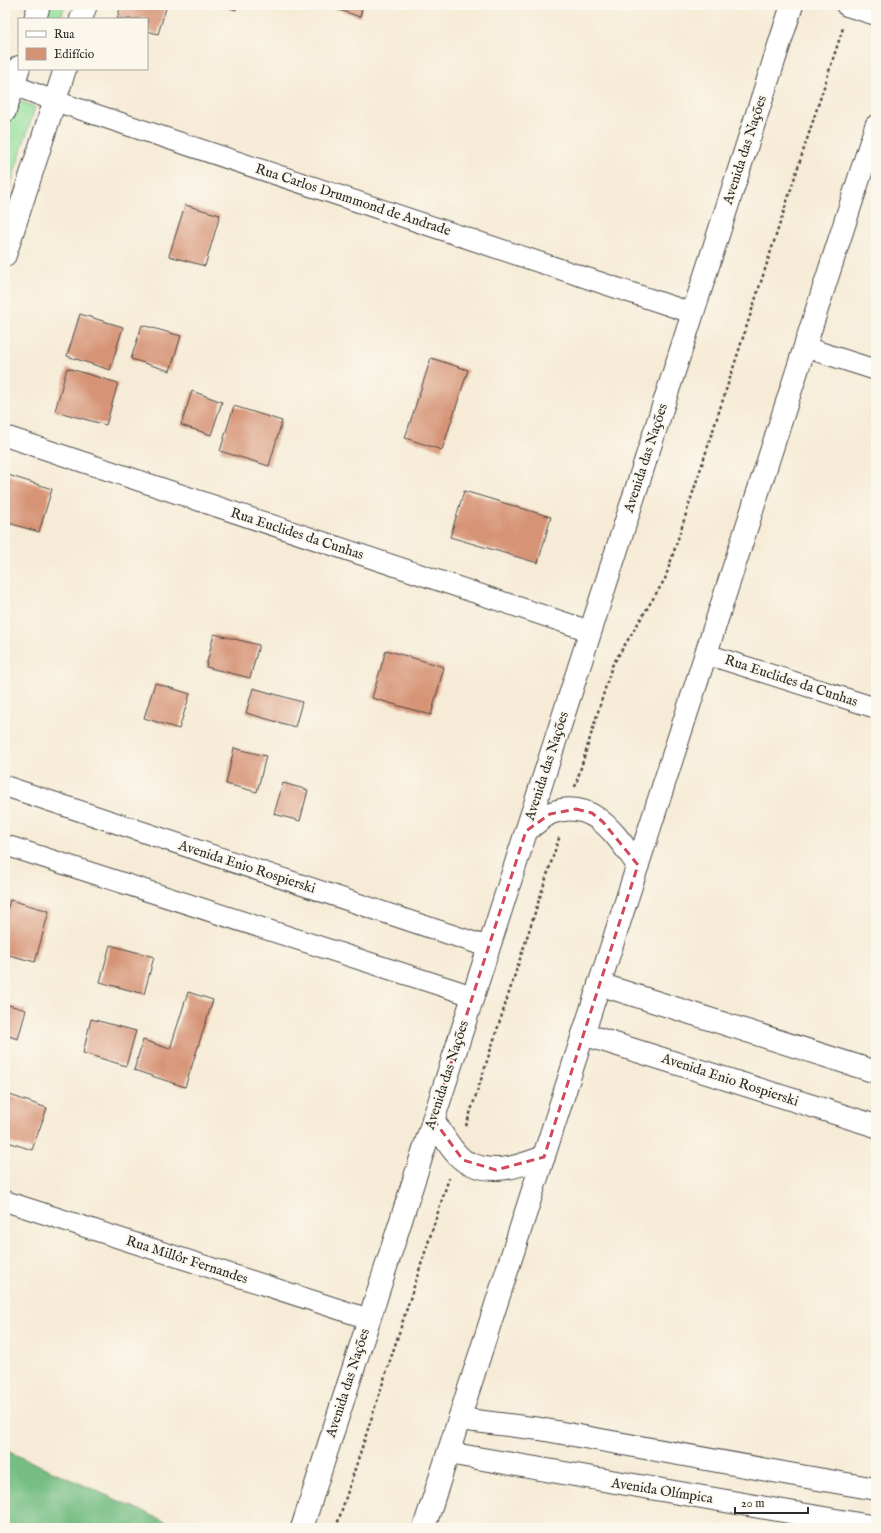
<svg xmlns="http://www.w3.org/2000/svg" width="881" height="1533" font-family="'IM FELL English',serif">
  <style>
    .green { fill: #93df9c; stroke: #5f8564 }
    .forest { fill: #76be84; stroke: #507458 }
    .building { fill: #d69374 }
    .lines { fill: none; stroke-linecap: round; stroke-linejoin: round }
    .minor-casing { stroke: #494845; stroke-width: 22 }
    .tertiary-casing { stroke: #494845; stroke-width: 24 }
    .secondary-casing { stroke: #494845; stroke-width: 24 }
    .path { stroke: #494845; stroke-width: 2.5; stroke-dasharray: 3 3; stroke-linecap: butt }
    .minor { stroke: #fff; stroke-width: 20 }
    .tertiary { stroke: #fff; stroke-width: 22 }
    .secondary { stroke: #fff; stroke-width: 22 }
    .marked { fill: none; stroke: #d1495b; stroke-width: 3; stroke-dasharray: 8 5; stroke-linejoin: round }
    .labels { text-anchor: middle; dominant-baseline: central; stroke-width: 4; stroke-linejoin: round; paint-order: stroke }
    .street-label { font-size: 14px; fill: #2b2b2b; stroke: #fbf7ec }
  </style>
  <rect width="100%" height="100%" fill="#fbf7ec"/>
  <filter id="ink" filterUnits="userSpaceOnUse"><feTurbulence type="fractalNoise" baseFrequency=".025" numOctaves="2"/><feDisplacementMap in="SourceGraphic" scale="8" xChannelSelector="R" yChannelSelector="G"/><feConvolveMatrix kernelMatrix="1 2 1 2 8 2 1 2 1" color-interpolation-filters="sRGB"/></filter>
  <filter id="wash" filterUnits="userSpaceOnUse"><feTurbulence type="fractalNoise" baseFrequency=".012" numOctaves="4" result="noise"/><feDisplacementMap in="SourceGraphic" scale="16" xChannelSelector="R" yChannelSelector="G"/><feGaussianBlur stdDeviation="0.9" result="paint"/><feColorMatrix in="noise" values="0 0 0 0 0 0 0 0 0 0 0 0 0 0 0 0 0 1.4 0 .05"/><feComposite in="paint" operator="in"/></filter>
  <g filter="url(#wash)">
    <rect width="100%" height="100%" fill="#f6ebd6"/>
    <path class="green" d="M 46,5 L 65,5 L 60,19 L 41,19 Z
      M 15,100 L 35,107 L 5,202 L 5,132 Z"/>
    <path class="forest" d="M 5,1450 L 180,1528 L 5,1528 Z"/>
    <g id="blocks">
      <path class="building" d="M 121,5 L 167,5 L 158,34 L 147,31 L 147,19 L 117,19 Z
        M 220,5 L 237,5 L 236,10 Z
        M 325,5 L 363,5 L 360,17 Z
        M 185,205 L 220,215 L 205,266 L 169,256 Z
        M 80,314 L 123,327 L 110,370 L 67,356 Z
        M 142,325 L 181,336 L 170,371 L 131,359 Z
        M 431,358 L 468,370 L 442,450 L 405,438 Z
        M 67,368 L 118,383 L 106,425 L 55,411 Z
        M 192,391 L 222,402 L 211,435 L 181,425 Z
        M 234,406 L 282,421 L 269,466 L 220,451 Z
        M 5,474 L 52,489 L 39,532 L 5,522 Z
        M 464,491 L 551,517 L 538,563 L 450,537 Z
        M 214,634 L 259,645 L 250,678 L 206,667 Z
        M 386,650 L 444,667 L 431,715 L 372,698 Z
        M 155,683 L 190,694 L 179,729 L 144,718 Z
        M 253,688 L 302,702 L 295,727 L 246,713 Z
        M 234,748 L 266,756 L 257,792 L 226,784 Z
        M 283,783 L 308,790 L 300,821 L 274,814 Z
        M 10,900 L 49,911 L 35,962 L 5,954 L 5,918 Z
        M 110,945 L 154,957 L 144,994 L 100,982 Z
        M 188,992 L 213,1000 L 185,1087 L 134,1070 L 143,1040 L 170,1049 Z
        M 5,1004 L 26,1010 L 18,1039 L 5,1035 Z
        M 91,1019 L 136,1031 L 126,1066 L 83,1053 Z
        M 7,1094 L 47,1108 L 32,1150 L 5,1141 L 5,1101 Z"/>
    </g>
  </g>
  <g filter="url(#ink)">
    <use href="#blocks" fill-opacity="0" stroke="#494845" stroke-width="1"/>
    <g class="lines">
      <defs>
        <path id="minor" d="M 13,85 L 55,101 L 692,313
          M 804,347 L 876,370
          M 5,436 L 590,631
          M 706,654 L 876,708
          M 5,786 L 488,947
          M 5,845 L 473,996
          M 5,1201 L 369,1319"/>
        <path id="tertiary" d="M 847,5 L 876,14
          M 35,19 L 39,5
          M 81,19 L 86,5
          M 5,111 L 19,67
          M 5,255 L 65,69
          M 599,984 L 876,1072
          M 583,1034 L 876,1126
          M 459,1419 L 540,1429 L 795,1475 L 876,1489
          M 448,1453 L 876,1527"/>
        <path id="secondary" d="M 526,831 C 534,825 543,817 551,813 C 594,797 616,836 638,865
          M 433,1119 C 442,1133 450,1150 463,1160 C 465,1162 469,1163 471,1164 C 497,1175 518,1166 544,1157
          M 302,1528 L 792,5
          M 424,1528 L 876,126"/>
      </defs>
      <use href="#minor" class="minor-casing"/>
      <use href="#tertiary" class="tertiary-casing"/>
      <use href="#secondary" class="secondary-casing"/>
      <path class="path" d="M 575,787 L 612,666 L 665,579 L 843,28
        M 466,1126 L 560,835
        M 336,1528 L 449,1178"/>
      <use href="#minor" class="minor"/>
      <use href="#tertiary" class="tertiary"/>
      <use href="#secondary" class="secondary"/>
    </g>
  </g>
  <path class="marked" d="M 576,809 L 592,813 L 603,822 L 638,865 L 544,1157 L 496,1170 L 463,1160 L 433,1119 L 526,831 L 550,814 Z"/>
  <g class="labels">
    <g class="street-label">
      <text transform="translate(745 150) rotate(-72)">Avenida das Nações</text>
      <text transform="translate(353 200) rotate(18)">Rua Carlos Drummond de Andrade</text>
      <text transform="translate(646 458) rotate(-72)">Avenida das Nações</text>
      <text transform="translate(297 534) rotate(18)">Rua Euclides da Cunhas</text>
      <text transform="translate(791 681) rotate(18)">Rua Euclides da Cunhas</text>
      <text transform="translate(547 766) rotate(-72)">Avenida das Nações</text>
      <text transform="translate(247 867) rotate(18)">Avenida Enio Rospierski</text>
      <text transform="translate(447 1075) rotate(-72)">Avenida das Nações</text>
      <text transform="translate(730 1080) rotate(18)">Avenida Enio Rospierski</text>
      <text transform="translate(187 1260) rotate(18)">Rua Millôr Fernandes</text>
      <text transform="translate(348 1383) rotate(-72)">Avenida das Nações</text>
      <text transform="translate(662 1491) rotate(9)">Avenida Olímpica</text>
    </g>
  </g>
  <rect width="881" height="1533" fill="none" stroke="#fbf7ec" stroke-width="20"/>
  <rect x="18" y="18" width="130" height="52" fill="#fbf7ec" stroke="#a8a59f"/>
  <rect x="26" y="31" width="20" height="6" fill="#ffffff" stroke="#a8a59f"/>
  <text x="54" y="38" font-size="12" fill="#2b2b2b">Rua</text>
  <rect x="26" y="48" width="20" height="12" fill="#d69374" stroke="#a8a59f"/>
  <text x="54" y="58" font-size="12" fill="#2b2b2b">Edifício</text>
  <path d="M735 1507v6h73v-6" fill="none" stroke="#2b2b2b" stroke-width="2"/>
  <text x="741" y="1507" font-size="12" fill="#2b2b2b" stroke="#fbf7ec" stroke-width="3" paint-order="stroke">20 m</text>
</svg>
